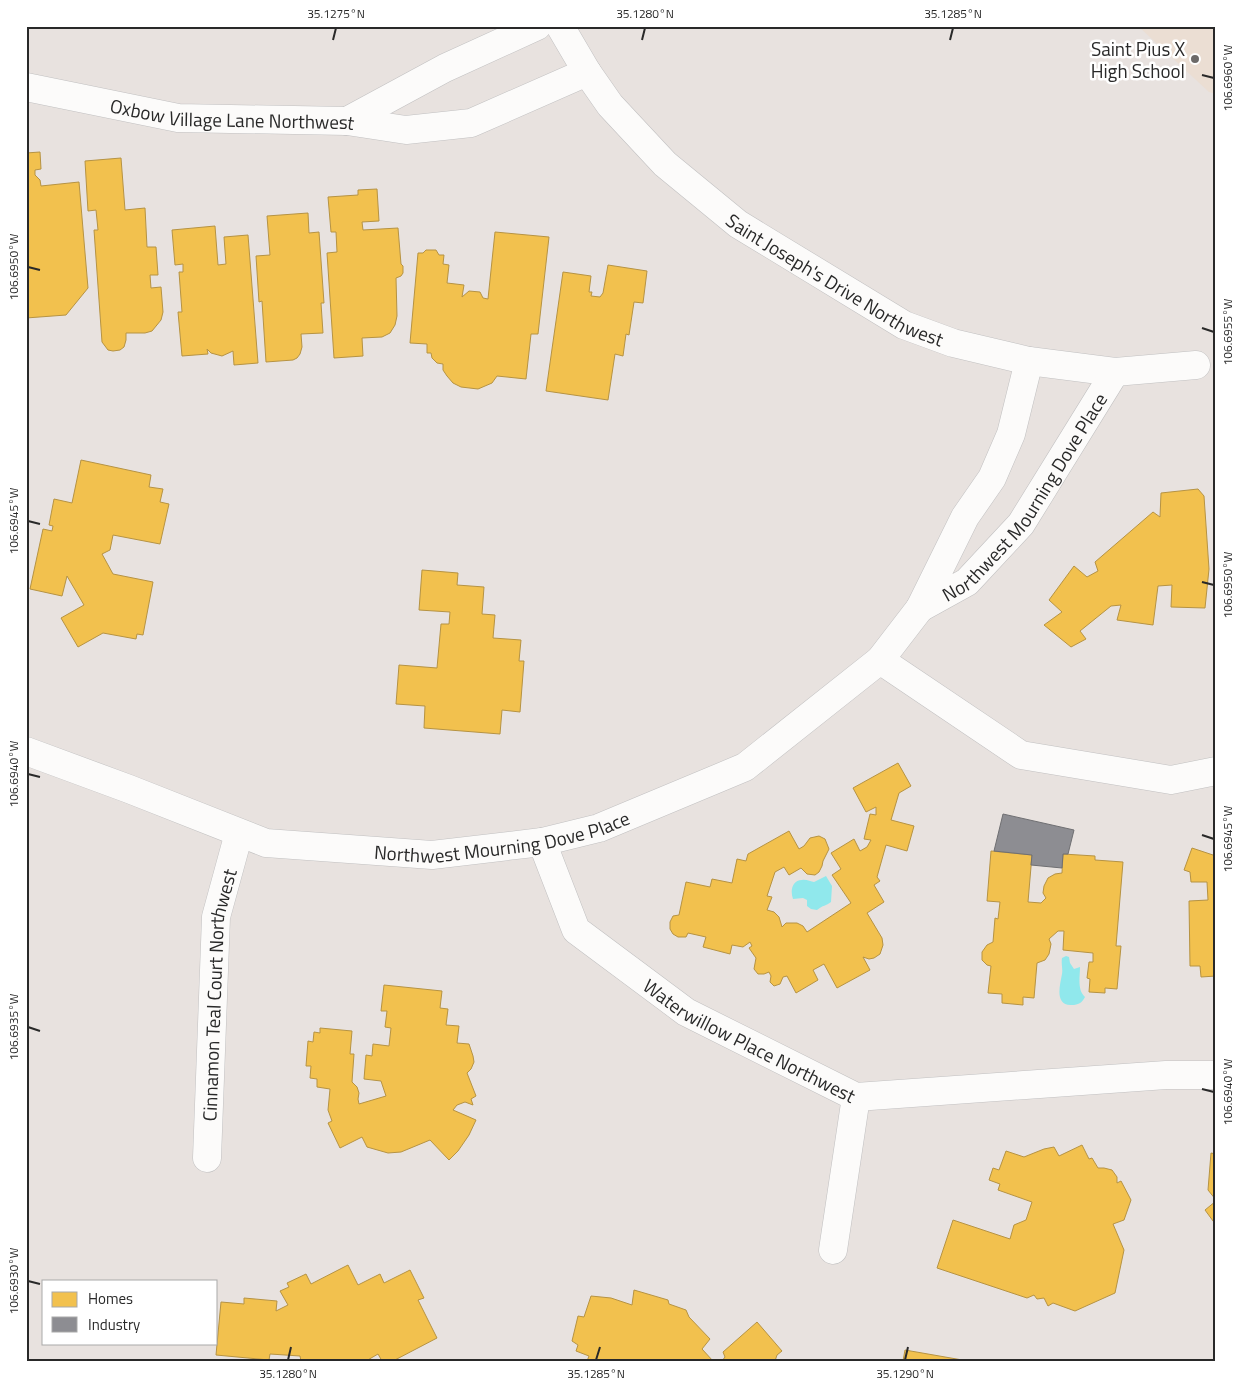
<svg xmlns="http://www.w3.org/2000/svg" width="1242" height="1387" font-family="'Titillium Web',sans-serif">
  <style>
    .education { fill: #ebded3 }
    .water { fill: #90e8ec }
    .homes { fill: #f2c14e; stroke: #b69343 }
    .industry { fill: #8d8d92; stroke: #6f6f72 }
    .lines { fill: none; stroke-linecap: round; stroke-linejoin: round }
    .street-casing { stroke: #c1c0c1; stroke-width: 29 }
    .street { stroke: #fcfbfa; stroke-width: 28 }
    .ticks { fill: none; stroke: #292929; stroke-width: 2 }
    .poi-dot { fill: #6c6a69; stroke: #fff; stroke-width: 2 }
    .labels { text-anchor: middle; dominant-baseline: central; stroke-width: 5; stroke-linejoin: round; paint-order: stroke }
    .poi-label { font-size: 19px; fill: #292929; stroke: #fff; text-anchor: end }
    .street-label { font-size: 19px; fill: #292929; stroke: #fff }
    .neatline { fill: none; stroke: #292929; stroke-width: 2 }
    .ticks-label { font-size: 12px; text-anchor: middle; fill: #292929 }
  </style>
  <rect width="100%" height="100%" fill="#e8e2df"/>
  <path class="education" d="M 1138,26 L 1216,26 L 1216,94 L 1209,92 Z"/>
  <path class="water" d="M 826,876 L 832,886 L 831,902 C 826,906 823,905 817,910 L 811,909 L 807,906 L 807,900 L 803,898 L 793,899 C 790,891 792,880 802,880 C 806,879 811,882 814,882 Z
    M 1066,956 L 1069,957 L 1070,963 L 1074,969 L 1080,967 C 1080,977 1077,990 1085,997 C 1082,1003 1078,1005 1072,1005 C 1054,1006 1060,985 1062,974 C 1063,969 1061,964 1062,958 Z"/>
  <path class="homes" d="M 40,152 L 41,169 L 35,170 L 35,175 L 40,180 L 41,186 L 79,182 L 88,288 L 66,315 L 26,318 L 26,153 Z
    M 121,158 L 125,210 L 145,208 L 147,247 L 156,247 L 158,275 L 150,275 L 151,288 L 161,287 L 163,312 L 161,320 L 152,331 L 145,333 L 126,333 L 126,340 L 124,347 L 120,350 L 113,351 L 108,350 L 102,342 L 94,230 L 98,230 L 96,210 L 88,211 L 85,161 Z
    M 377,189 L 379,221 L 362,222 L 363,230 L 398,228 L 401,264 L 403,266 L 403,273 L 401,276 L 396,278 L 397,316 L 395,325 L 390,333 L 382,337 L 362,338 L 363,356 L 334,358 L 327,253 L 337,252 L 336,232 L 331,232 L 328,197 L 358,195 L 358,190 Z
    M 308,213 L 309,233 L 319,232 L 324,303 L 321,303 L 323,333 L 301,334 L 302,347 L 300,354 L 297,358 L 293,360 L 266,362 L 262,301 L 259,302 L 256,256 L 270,255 L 267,216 Z
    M 215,226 L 218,265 L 226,264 L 224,237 L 248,235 L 258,363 L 234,365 L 233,351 L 222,356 L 211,353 L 207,349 L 208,354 L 182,356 L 178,312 L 182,312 L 179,272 L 183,272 L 183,264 L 175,265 L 172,230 Z
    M 495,232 L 549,237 L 538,334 L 531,334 L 526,379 L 497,376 L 492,383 L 478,389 L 461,387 L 453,383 L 447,376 L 443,370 L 443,364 L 437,363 L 432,358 L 431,353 L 427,353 L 427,344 L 410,343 L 418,253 L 423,253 L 426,250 L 436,250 L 439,255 L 444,255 L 443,264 L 449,265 L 447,283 L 464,285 L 462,297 L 469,291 L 480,292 L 483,298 L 488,299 Z
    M 608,265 L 647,271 L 643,303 L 634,302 L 629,335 L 626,334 L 623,356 L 615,354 L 608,400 L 546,391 L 563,272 L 591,276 L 589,292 L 592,292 L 591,296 L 600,297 L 603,293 Z
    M 81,460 L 151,475 L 149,487 L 163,489 L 160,502 L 169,504 L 160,544 L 113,535 L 110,550 L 102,554 L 113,574 L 153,582 L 143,635 L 137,634 L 136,639 L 103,633 L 78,647 L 61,618 L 84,605 L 67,576 L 62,596 L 30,589 L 43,529 L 52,531 L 53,526 L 49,525 L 54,499 L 72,503 Z
    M 1198,489 L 1204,496 L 1209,569 L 1205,608 L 1171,607 L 1172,585 L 1158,586 L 1153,625 L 1117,620 L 1121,605 L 1111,606 L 1080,631 L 1086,639 L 1071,647 L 1044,625 L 1062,612 L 1049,600 L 1074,566 L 1087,577 L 1098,571 L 1095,562 L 1153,512 L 1160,517 L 1161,493 Z
    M 422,570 L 458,573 L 457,585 L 484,587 L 482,614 L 495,615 L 493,638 L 521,640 L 519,661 L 524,661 L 520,712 L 502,710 L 500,734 L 424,728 L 425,706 L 396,704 L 399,665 L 437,668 L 441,624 L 449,624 L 450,612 L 419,610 Z
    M 898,763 L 911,786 L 899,793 L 891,820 L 914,826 L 907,851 L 886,845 L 877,877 L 880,881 L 874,885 L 884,902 L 867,913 L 882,938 L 883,945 L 880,954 L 874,958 L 869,959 L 863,957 L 870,970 L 837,988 L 824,964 L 813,970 L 818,980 L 796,993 L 787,976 L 783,977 L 780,984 L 774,986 L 770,982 L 771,976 L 769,972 L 764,974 L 758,974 L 754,969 L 756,958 L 749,948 L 752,946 L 750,942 L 743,947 L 732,945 L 730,954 L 703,947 L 706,937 L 688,933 L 686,937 L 678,937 L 673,934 L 670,929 L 670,922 L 673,916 L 679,915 L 686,882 L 710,887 L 712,879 L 732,883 L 737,859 L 746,861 L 748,854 L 789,831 L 799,849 L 804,846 L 810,838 L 819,836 L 825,839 L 829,849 L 823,861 L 822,866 L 819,872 L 815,875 L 807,874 L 801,868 L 789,875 L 784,867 L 775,872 L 767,896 L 772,897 L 767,910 L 774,912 L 779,917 L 782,927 L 786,923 L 797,923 L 803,926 L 807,932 L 851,903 L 832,875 L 841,869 L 831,853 L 854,839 L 860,851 L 867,847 L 871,840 L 864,839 L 870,814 L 876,815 L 876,807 L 866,812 L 853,788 Z
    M 1192,848 L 1216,856 L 1216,976 L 1201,977 L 1200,966 L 1190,966 L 1189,901 L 1208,900 L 1207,882 L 1191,882 L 1190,872 L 1184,870 Z
    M 991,851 L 1032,855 L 1028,902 L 1041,903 L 1046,898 L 1043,893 L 1044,886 L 1048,878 L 1055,874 L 1062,873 L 1063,854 L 1095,856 L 1095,860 L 1123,862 L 1116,946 L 1121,946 L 1117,989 L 1105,988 L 1105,993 L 1089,992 L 1090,979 L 1087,978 L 1089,962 L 1093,962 L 1093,953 L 1063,950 L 1064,931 L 1058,931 L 1049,939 L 1051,944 L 1049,954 L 1045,960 L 1037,963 L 1034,998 L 1023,997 L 1023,1005 L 1002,1003 L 1002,994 L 988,993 L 991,966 L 987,965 L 982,960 L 982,952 L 987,945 L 993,942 L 995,918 L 998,919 L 1000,902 L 987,901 Z
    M 384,985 L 442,991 L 440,1008 L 448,1009 L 446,1025 L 459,1026 L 457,1043 L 469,1044 L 473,1056 L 474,1062 L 471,1069 L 467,1073 L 476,1096 L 471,1099 L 473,1105 L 465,1102 L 457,1105 L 453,1110 L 476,1120 L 469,1135 L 458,1151 L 449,1160 L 430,1140 L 401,1152 L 388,1153 L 367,1147 L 362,1137 L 340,1148 L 328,1123 L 332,1121 L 328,1110 L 330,1089 L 317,1087 L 317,1079 L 310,1078 L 311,1066 L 306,1066 L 308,1041 L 313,1042 L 314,1032 L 320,1033 L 320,1028 L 352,1031 L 350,1054 L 354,1054 L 352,1082 L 357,1087 L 359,1093 L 358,1099 L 359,1104 L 386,1096 L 381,1081 L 364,1079 L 366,1055 L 372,1056 L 373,1044 L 389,1046 L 391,1028 L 385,1027 L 387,1011 L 381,1011 Z
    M 1082,1145 L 1089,1159 L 1092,1158 L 1098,1168 L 1104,1168 L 1112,1170 L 1117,1177 L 1117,1183 L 1121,1181 L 1131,1200 L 1124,1220 L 1113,1224 L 1124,1250 L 1115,1293 L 1075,1311 L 1053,1303 L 1048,1306 L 1044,1298 L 1037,1299 L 1034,1295 L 1027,1298 L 937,1268 L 953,1220 L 1010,1239 L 1014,1225 L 1026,1220 L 1032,1202 L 998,1190 L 1000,1184 L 989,1180 L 993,1168 L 999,1170 L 1006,1151 L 1024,1157 L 1044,1149 L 1054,1147 L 1059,1156 Z
    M 1211,1153 L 1216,1154 L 1216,1200 L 1208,1190 Z
    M 1216,1201 L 1216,1225 L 1205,1210 Z
    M 348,1265 L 358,1285 L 380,1274 L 384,1283 L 410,1270 L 424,1298 L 418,1300 L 437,1338 L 393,1361 L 382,1361 L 378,1354 L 366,1361 L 301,1361 L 300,1356 L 270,1354 L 269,1360 L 216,1355 L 221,1302 L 244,1304 L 244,1298 L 277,1301 L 276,1311 L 288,1305 L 280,1291 L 289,1287 L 287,1283 L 306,1274 L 311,1284 Z
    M 634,1290 L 668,1300 L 669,1304 L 686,1310 L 689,1317 L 710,1339 L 702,1349 L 713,1361 L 587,1361 L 589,1356 L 576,1351 L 578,1345 L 572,1341 L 578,1316 L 584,1317 L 591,1296 L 611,1298 L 632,1305 Z
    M 757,1322 L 782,1351 L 777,1355 L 775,1361 L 722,1361 L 725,1357 L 723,1352 Z
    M 905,1350 L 968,1361 L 903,1361 Z"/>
  <path class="industry" d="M 1003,814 L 1074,830 L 1068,854 L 1063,854 L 1062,868 L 1031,865 L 1032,855 L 994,851 Z"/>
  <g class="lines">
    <defs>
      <g id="street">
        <path id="s1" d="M 560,26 L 587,72 L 610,105 L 665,164 L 738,224 L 904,325 L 953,343 L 1029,361 L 1115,372 L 1196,365"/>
        <path id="s2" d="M 26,87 L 178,118 L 347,121 L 406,130 L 471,123 L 587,72"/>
        <path d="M 347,121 L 445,68 L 537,26"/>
        <path id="s3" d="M 1029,361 L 1011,434 L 992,478 L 965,517 L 920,608 L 967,582 L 1021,524 L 1115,372"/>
        <path d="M 880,660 L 1021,755 L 1171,780 L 1216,771"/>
        <path id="s4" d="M 26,751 L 129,789 L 266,843 L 432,855 L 542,842 L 599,828 L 745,767 L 880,660 L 920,608"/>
        <path id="s5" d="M 542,842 L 576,930 L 686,1012 L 856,1097 L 1166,1075 L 1216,1075"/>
        <path id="s6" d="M 207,1158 L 216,917 L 239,833"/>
        <path d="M 833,1250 L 856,1097"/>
      </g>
    </defs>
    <use href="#street" class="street-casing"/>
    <use href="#street" class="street"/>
  </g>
  <path class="ticks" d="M 333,40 L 336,28M 642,40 L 645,28M 950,40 L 953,28M 1202,75 L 1214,78M 28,267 L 40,270M 1202,328 L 1214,332M 28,521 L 40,524M 1202,582 L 1214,585M 28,774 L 40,777M 1202,835 L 1214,839M 28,1027 L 40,1031M 1202,1089 L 1214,1092M 28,1281 L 40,1284M 288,1360 L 291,1347M 596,1360 L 600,1347M 905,1360 L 908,1347"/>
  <circle class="poi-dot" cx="1195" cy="59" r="5"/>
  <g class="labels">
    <g class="poi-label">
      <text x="1185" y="48">Saint Pius X<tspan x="1185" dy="22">High School</tspan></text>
    </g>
    <g class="street-label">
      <text stroke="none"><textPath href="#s2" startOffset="209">Oxbow Village Lane Northwest</textPath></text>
      <text stroke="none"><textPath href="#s1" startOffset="381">Saint Joseph's Drive Northwest</textPath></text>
      <text stroke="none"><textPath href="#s3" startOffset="428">Northwest Mourning Dove Place</textPath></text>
      <text stroke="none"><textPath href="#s4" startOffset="495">Northwest Mourning Dove Place</textPath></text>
      <text stroke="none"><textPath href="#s6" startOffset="164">Cinnamon Teal Court Northwest</textPath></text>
      <text stroke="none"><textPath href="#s5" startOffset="301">Waterwillow Place Northwest</textPath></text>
    </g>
  </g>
  <rect width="1242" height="1387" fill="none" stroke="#ffffff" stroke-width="55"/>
  <rect x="42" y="1280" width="175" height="65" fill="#ffffff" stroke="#a9a9a9"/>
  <rect x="52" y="1292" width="25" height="15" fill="#f2c14e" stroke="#a9a9a9"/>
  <text x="88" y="1304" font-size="15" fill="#292929">Homes</text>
  <rect x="52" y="1317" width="25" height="15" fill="#8d8d92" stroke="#a9a9a9"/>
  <text x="88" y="1330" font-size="15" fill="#292929">Industry</text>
  <rect x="28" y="28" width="1186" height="1332" class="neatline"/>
  <g class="ticks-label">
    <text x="336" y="18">35.1275°N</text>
    <text x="645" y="18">35.1280°N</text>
    <text x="953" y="18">35.1285°N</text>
    <text transform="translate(1228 78) rotate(-90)" y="4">106.6960°W</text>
    <text transform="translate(14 267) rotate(-90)" y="4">106.6950°W</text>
    <text transform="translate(1228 332) rotate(-90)" y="4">106.6955°W</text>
    <text transform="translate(14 521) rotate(-90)" y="4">106.6945°W</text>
    <text transform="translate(1228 585) rotate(-90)" y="4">106.6950°W</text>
    <text transform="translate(14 774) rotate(-90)" y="4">106.6940°W</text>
    <text transform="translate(1228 839) rotate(-90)" y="4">106.6945°W</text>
    <text transform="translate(14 1027) rotate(-90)" y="4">106.6935°W</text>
    <text transform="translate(1228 1092) rotate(-90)" y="4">106.6940°W</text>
    <text transform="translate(14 1281) rotate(-90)" y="4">106.6930°W</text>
    <text x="288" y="1378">35.1280°N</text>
    <text x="596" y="1378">35.1285°N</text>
    <text x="905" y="1378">35.1290°N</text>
  </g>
</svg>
